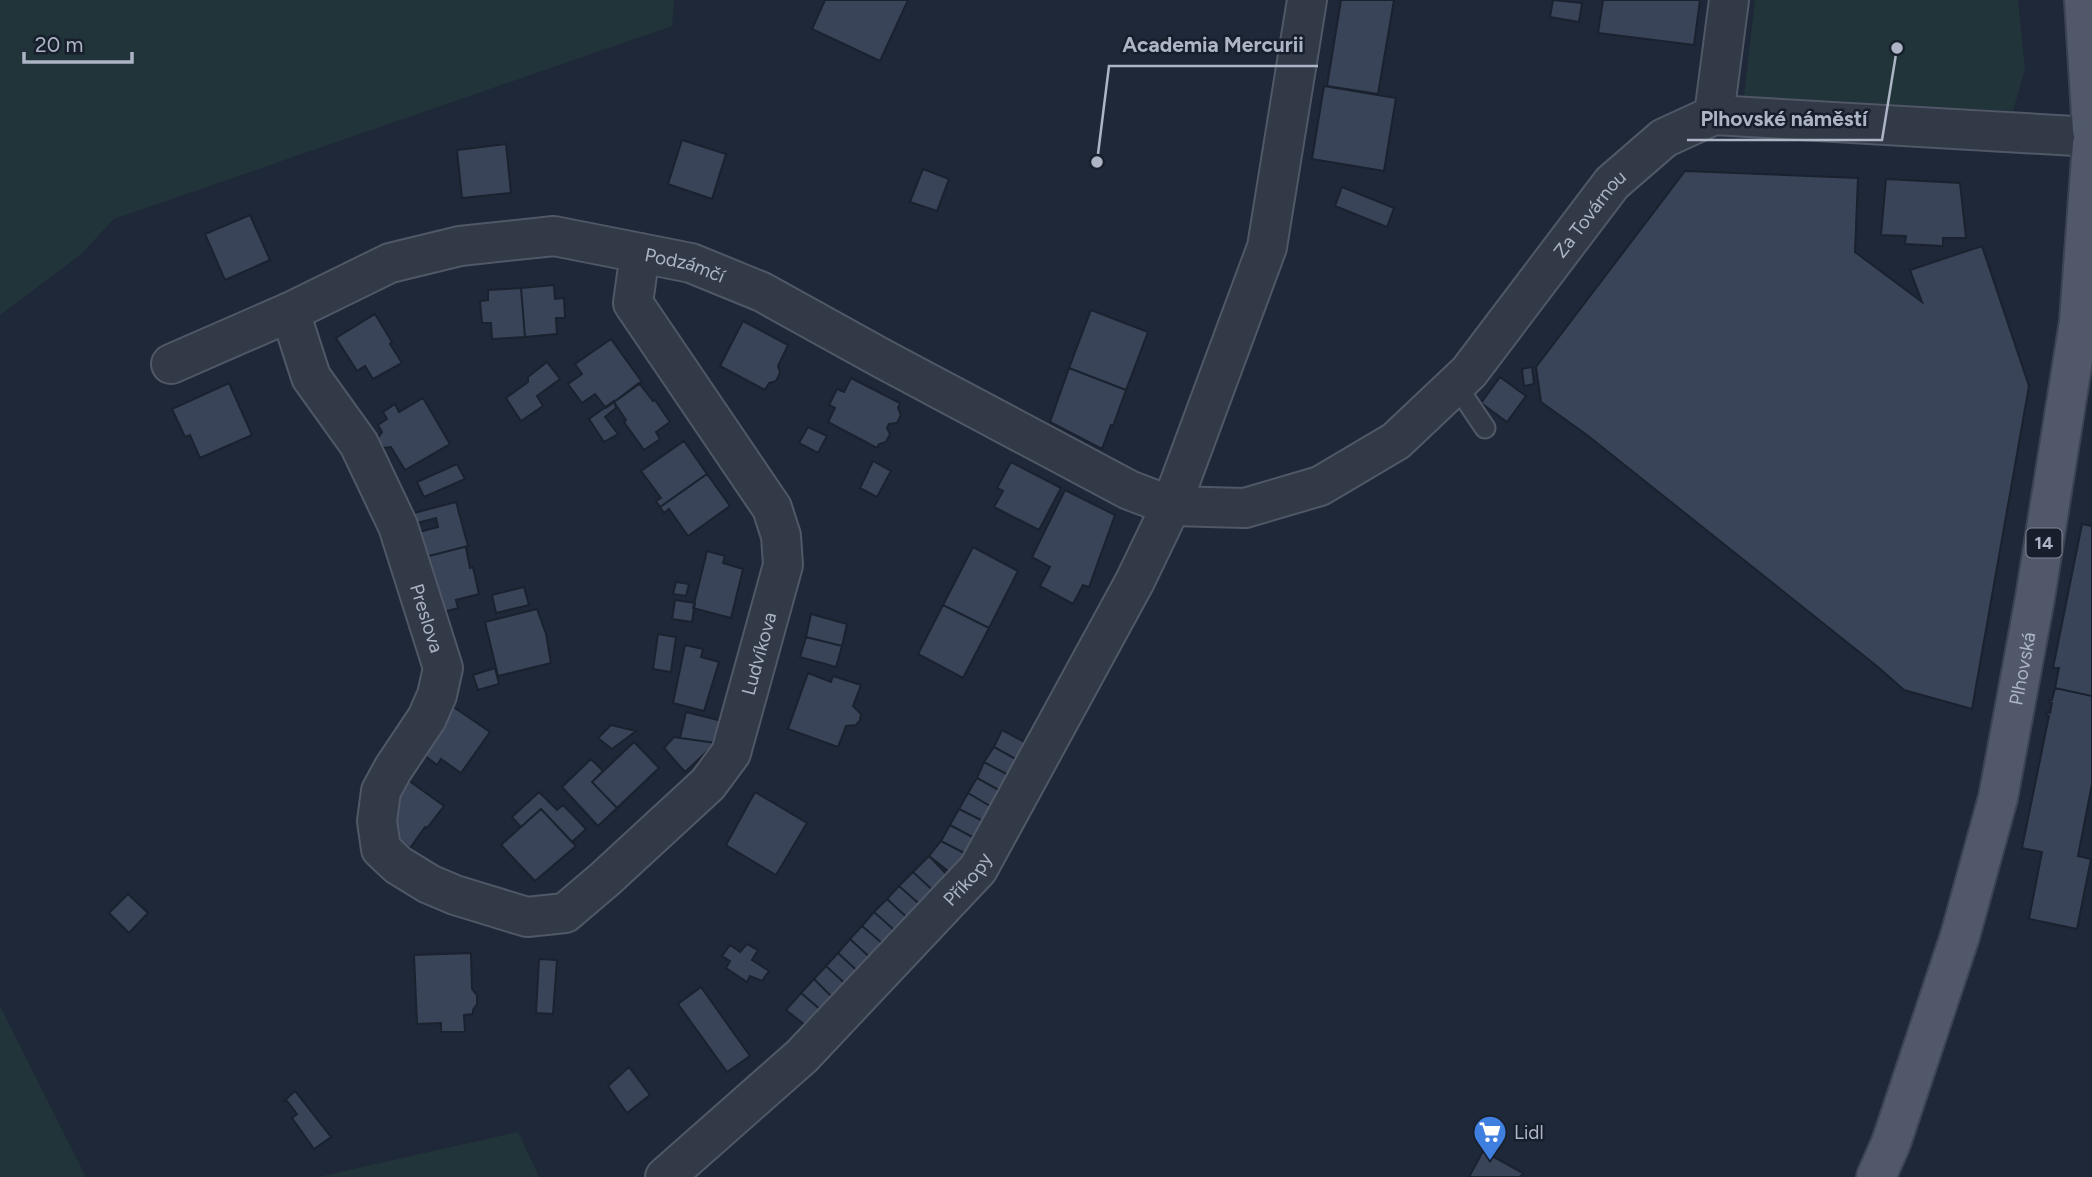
<svg xmlns="http://www.w3.org/2000/svg" width="2092" height="1177" font-family="Figtree,sans-serif">
  <style>
    .green { fill: #213439 }
    .building { fill: #3a4458; stroke: #1a212f; stroke-width: 2 }
    .lines { fill: none; stroke-linecap: round; stroke-linejoin: round }
    .service-casing { stroke: #505766; stroke-width: 23 }
    .minor-casing { stroke: #505766; stroke-width: 42 }
    .primary-casing { stroke: #3c4352; stroke-width: 42 }
    .service { stroke: #323a48; stroke-width: 19 }
    .minor { stroke: #323a48; stroke-width: 38 }
    .primary { stroke: #505869; stroke-width: 38 }
    .labels { text-anchor: middle; dominant-baseline: central; stroke-width: 5; stroke-linejoin: round; paint-order: stroke }
    .shield { fill: #181f2c; stroke: #808797; stroke-width: 2 }
    .shield-label { font-size: 18px; font-weight: bold; fill: #acb4c5 }
    .street-label { font-size: 19px; fill: #acb4c5; stroke: #181f2c }
    .poi-label { font-size: 19px; fill: #acb4c5; stroke: #181f2c; text-anchor: start }
    .leader { fill: none; stroke: #acb4c5; stroke-width: 2.5 }
    .callout-dot { fill: #acb4c5; stroke: #181f2c; stroke-width: 2.5 }
    .callout-label { font-size: 21px; text-anchor: middle; font-weight: bold; fill: #acb4c5; stroke: #181f2c; stroke-width: 5; stroke-linejoin: round; paint-order: stroke }
  </style>
  <rect width="100%" height="100%" fill="#1f2838"/>
  <path class="green" d="M 0,0 L 674,0 L 672,26 L 114,219 L 80,255 L 0,315 Z
    M 1755,0 L 2018,0 L 2025,69 L 2013,111 L 1744,96 Z
    M 0,1006 L 86,1177 L 0,1177 Z
    M 518,1132 L 539,1177 L 318,1177 Z"/>
  <path class="building" d="M 825,0 L 908,0 L 880,61 L 812,29 Z
    M 1341,0 L 1394,0 L 1378,94 L 1327,86 Z
    M 1553,0 L 1582,3 L 1579,22 L 1550,17 Z
    M 1603,0 L 1700,0 L 1694,45 L 1598,33 Z
    M 1324,86 L 1396,98 L 1384,171 L 1312,159 Z
    M 682,140 L 726,154 L 712,199 L 668,184 Z
    M 506,144 L 511,193 L 462,198 L 457,150 Z
    M 923,169 L 949,179 L 937,211 L 910,202 Z
    M 1685,171 L 1858,178 L 1855,252 L 1922,302 L 1910,270 L 1982,246 L 2029,386 L 1972,709 L 1904,690 L 1878,667 L 1587,435 L 1541,402 L 1536,367 Z
    M 1886,179 L 1960,183 L 1966,238 L 1943,238 L 1943,246 L 1905,244 L 1906,236 L 1881,235 Z
    M 1342,187 L 1394,208 L 1387,227 L 1335,206 Z
    M 250,215 L 270,260 L 225,280 L 205,234 Z
    M 554,285 L 555,299 L 564,298 L 565,318 L 556,318 L 557,334 L 525,337 L 521,288 Z
    M 521,288 L 525,337 L 492,339 L 491,323 L 482,323 L 480,301 L 488,300 L 488,290 Z
    M 1091,310 L 1148,332 L 1126,390 L 1069,368 Z
    M 375,314 L 392,342 L 390,344 L 402,363 L 373,379 L 365,366 L 357,371 L 336,338 Z
    M 743,321 L 788,345 L 778,366 L 780,373 L 776,381 L 769,383 L 765,390 L 720,366 Z
    M 611,339 L 642,382 L 606,408 L 595,394 L 582,403 L 568,384 L 582,374 L 575,364 Z
    M 547,362 L 560,379 L 537,396 L 543,406 L 521,421 L 506,398 L 528,382 L 528,377 Z
    M 1532,367 L 1534,384 L 1524,386 L 1522,369 Z
    M 1069,368 L 1126,390 L 1113,426 L 1111,425 L 1102,449 L 1050,422 Z
    M 1500,377 L 1526,396 L 1507,422 L 1481,403 Z
    M 851,378 L 900,403 L 898,408 L 901,415 L 897,423 L 889,424 L 887,428 L 890,434 L 886,442 L 879,444 L 877,448 L 828,422 L 835,408 L 829,405 L 837,389 L 844,392 Z
    M 229,383 L 252,435 L 200,458 L 190,435 L 185,437 L 172,409 Z
    M 639,383 L 653,401 L 655,400 L 670,422 L 656,432 L 660,439 L 644,450 L 624,422 L 626,420 L 614,402 Z
    M 423,398 L 450,444 L 405,470 L 391,447 L 385,448 L 379,444 L 378,438 L 382,432 L 378,425 L 387,419 L 383,412 L 395,404 L 399,412 Z
    M 614,401 L 616,408 L 605,417 L 618,434 L 604,442 L 589,419 Z
    M 808,427 L 827,436 L 818,453 L 799,443 Z
    M 684,441 L 707,474 L 660,507 L 656,501 L 661,498 L 641,471 Z
    M 873,461 L 891,471 L 877,497 L 860,488 Z
    M 1011,462 L 1061,488 L 1039,530 L 994,507 L 1003,491 L 997,488 Z
    M 457,464 L 465,479 L 424,497 L 417,482 Z
    M 707,474 L 730,506 L 688,536 L 669,509 L 664,513 L 660,507 Z
    M 1065,490 L 1115,515 L 1089,587 L 1083,585 L 1073,604 L 1040,586 L 1050,567 L 1032,557 Z
    M 456,502 L 468,546 L 425,557 L 419,532 L 438,527 L 436,518 L 417,523 L 414,513 Z
    M 2082,524 L 2092,526 L 2092,696 L 2055,688 L 2059,668 L 2053,668 Z
    M 468,546 L 466,548 L 470,568 L 473,567 L 479,594 L 456,600 L 458,608 L 440,613 L 425,557 Z
    M 973,547 L 1018,571 L 989,628 L 943,605 Z
    M 707,551 L 725,556 L 723,563 L 743,569 L 731,618 L 693,608 Z
    M 676,582 L 689,584 L 686,596 L 673,594 Z
    M 524,587 L 529,605 L 496,613 L 492,595 Z
    M 675,600 L 695,603 L 692,622 L 672,619 Z
    M 943,605 L 989,628 L 963,678 L 918,654 Z
    M 537,609 L 546,634 L 551,663 L 498,676 L 485,622 Z
    M 811,614 L 847,624 L 842,646 L 806,637 Z
    M 658,634 L 676,637 L 671,672 L 653,669 Z
    M 806,637 L 842,646 L 836,667 L 800,657 Z
    M 685,645 L 703,649 L 701,657 L 719,662 L 704,711 L 673,703 Z
    M 495,668 L 499,684 L 478,690 L 473,675 Z
    M 808,673 L 831,682 L 833,676 L 861,685 L 853,706 L 861,714 L 860,720 L 856,725 L 846,726 L 838,747 L 788,729 Z
    M 2055,688 L 2092,696 L 2092,784 L 2078,856 L 2091,859 L 2077,929 L 2029,919 L 2042,852 L 2022,848 L 2049,716 L 2046,715 L 2047,712 L 2050,713 L 2052,703 L 2049,702 L 2049,700 L 2052,700 Z
    M 452,706 L 490,732 L 461,773 L 441,759 L 437,765 L 420,752 Z
    M 686,712 L 722,721 L 716,743 L 680,738 Z
    M 611,725 L 636,731 L 612,749 L 598,738 Z
    M 1002,730 L 1032,746 L 1023,763 L 994,747 Z
    M 674,737 L 680,738 L 716,743 L 685,772 L 664,748 Z
    M 634,742 L 659,768 L 617,808 L 592,782 Z
    M 994,747 L 1023,763 L 1014,778 L 984,762 Z
    M 591,759 L 603,771 L 592,782 L 617,808 L 598,826 L 562,787 Z
    M 984,762 L 1014,778 L 1006,794 L 977,778 Z
    M 401,775 L 444,806 L 427,828 L 425,827 L 410,848 L 370,819 Z
    M 977,778 L 1006,794 L 997,810 L 968,793 Z
    M 539,792 L 557,810 L 563,805 L 586,829 L 572,842 L 541,809 L 521,827 L 512,817 Z
    M 755,792 L 807,823 L 776,875 L 726,845 Z
    M 968,793 L 997,810 L 989,824 L 959,809 Z
    M 541,809 L 576,846 L 535,881 L 501,845 Z
    M 959,809 L 989,824 L 980,841 L 950,825 Z
    M 950,825 L 980,841 L 972,857 L 941,841 Z
    M 941,841 L 972,857 L 956,877 L 929,856 Z
    M 929,856 L 953,881 L 938,895 L 913,872 Z
    M 913,872 L 938,895 L 925,909 L 899,886 Z
    M 899,886 L 925,909 L 913,923 L 887,899 Z
    M 128,894 L 148,913 L 129,933 L 109,913 Z
    M 887,899 L 913,923 L 901,936 L 874,912 Z
    M 874,912 L 901,936 L 889,949 L 862,926 Z
    M 862,926 L 889,949 L 876,963 L 850,939 Z
    M 850,939 L 876,963 L 864,977 L 838,953 Z
    M 747,944 L 758,950 L 752,960 L 769,971 L 762,981 L 750,976 L 747,982 L 726,968 L 730,961 L 722,956 L 730,945 L 740,952 Z
    M 471,953 L 472,989 L 477,995 L 477,1004 L 473,1010 L 473,1014 L 464,1015 L 465,1032 L 441,1032 L 441,1023 L 417,1024 L 414,955 Z
    M 838,953 L 864,977 L 852,990 L 826,966 Z
    M 539,959 L 557,960 L 553,1014 L 536,1013 Z
    M 826,966 L 852,990 L 839,1004 L 814,979 Z
    M 814,979 L 839,1004 L 828,1016 L 801,993 Z
    M 701,987 L 750,1056 L 727,1072 L 678,1004 Z
    M 801,993 L 828,1016 L 820,1025 L 805,1025 L 786,1010 Z
    M 629,1067 L 650,1095 L 627,1113 L 608,1086 Z
    M 295,1091 L 331,1137 L 314,1149 L 292,1118 L 297,1114 L 287,1101 L 284,1101 Z
    M 1483,1151 L 1523,1173 L 1520,1177 L 1469,1177 Z"/>
  <g class="lines">
    <defs>
      <path id="service" d="M 1456,385 L 1485,428"/>
      <g id="minor">
        <path d="M 1714,115 L 1729,0"/>
        <path id="s1" d="M 290,312 L 311,377 L 359,444 L 398,526 L 443,668 L 437,695 L 427,718 L 393,769 L 381,791 L 377,821 L 381,849 L 398,865 L 429,884 L 455,895 L 527,917 L 565,913 L 605,879 L 708,784 L 731,753 L 783,565 L 781,536 L 772,508 L 633,303 L 640,253"/>
        <path id="s2" d="M 171,364 L 290,312 L 390,263 L 460,246 L 554,236 L 691,263 L 762,292 L 883,359 L 1129,490 L 1171,506 L 1245,508 L 1320,486 L 1396,441 L 1469,372 L 1612,183 L 1664,138 L 1714,115 L 2092,137"/>
        <path id="s3" d="M 665,1177 L 802,1056 L 978,869 L 1135,581 L 1171,506 L 1267,247 L 1307,0"/>
      </g>
      <g id="primary">
        <path d="M 2084,0 L 2092,130"/>
        <path id="s4" d="M 1876,1177 L 1891,1143 L 1960,936 L 1998,798 L 2035,598 L 2079,322 L 2092,144"/>
      </g>
    </defs>
    <use href="#service" class="service-casing"/>
    <use href="#minor" class="minor-casing"/>
    <use href="#primary" class="primary-casing"/>
    <use href="#service" class="service"/>
    <use href="#minor" class="minor"/>
    <use href="#primary" class="primary"/>
  </g>
  <defs>
    <symbol id="supermarket-pin" viewBox="-11 -11 22 30"><path d="M0 17L-7.5 6A9.5 9.5 0 1 1 7.5 6Z" fill="#3f7fe0" stroke="#181f2c"/><path d="M-6-5.5h2.5l.6 2H6L4.5 2H-2.5L-4.4-4H-6ZM-1.5 3.2a1.3 1.3 0 1 0 .1 0ZM3 3.2a1.3 1.3 0 1 0 .1 0Z" fill="#fff"/></symbol>
  </defs>
  <g fill-rule="evenodd">
    <use href="#supermarket-pin" x="1471" y="1113" width="38" height="52"/>
  </g>
  <g class="labels">
    <rect class="shield" x="2026.5" y="528.5" width="35" height="29" rx="5"/>
    <g class="shield-label">
      <text x="2044" y="543">14</text>
    </g>
    <g class="street-label">
      <text stroke="none"><textPath href="#s2" startOffset="1626">Za Továrnou</textPath></text>
      <text stroke="none"><textPath href="#s2" startOffset="542">Podzámčí</textPath></text>
      <text stroke="none"><textPath href="#s1" startOffset="338">Preslova</textPath></text>
      <text stroke="none"><textPath href="#s1" startOffset="1124">Ludvíkova</textPath></text>
      <text stroke="none"><textPath href="#s4" startOffset="530">Plhovská</textPath></text>
      <text stroke="none"><textPath href="#s3" startOffset="425">Příkopy</textPath></text>
    </g>
    <g class="poi-label">
      <text x="1514" y="1132">Lidl</text>
    </g>
  </g>
  <path class="leader" d="M1097 162L1109 66H1318M1897 48L1882 140H1687"/>
  <g class="callout-dot">
    <circle cx="1097" cy="162" r="7"/>
    <circle cx="1897" cy="48" r="7"/>
  </g>
  <g class="callout-label">
    <text x="1213" y="52">Academia Mercurii</text>
    <text x="1784" y="126">Plhovské náměstí</text>
  </g>
  <path d="M24 52v10h108v-10" fill="none" stroke="#acb4c5" stroke-width="3.5"/>
  <text x="35" y="52" font-size="21" fill="#acb4c5" stroke="#181f2c" stroke-width="5" paint-order="stroke">20 m</text>
</svg>
